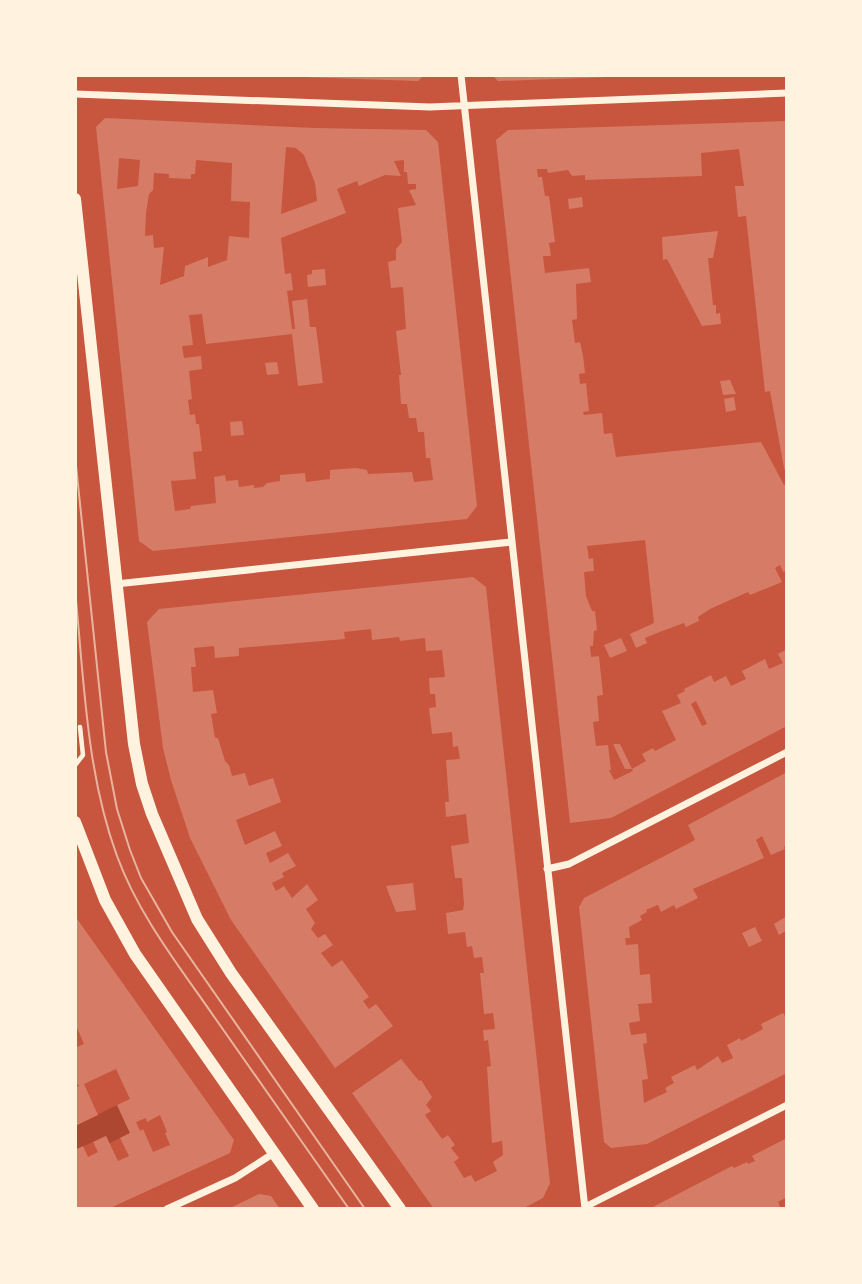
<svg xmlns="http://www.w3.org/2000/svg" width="862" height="1284" font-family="Roboto,sans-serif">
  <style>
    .green { fill: #ae4732 }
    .building { fill: #d67c66; fill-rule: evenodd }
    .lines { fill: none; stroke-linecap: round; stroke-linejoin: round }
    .path { stroke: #fff3e0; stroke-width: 4.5 }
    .minor { stroke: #fff3e0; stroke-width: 7 }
    .tertiary { stroke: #fff3e0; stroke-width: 12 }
    .tram { stroke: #e9b49f; stroke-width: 2 }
  </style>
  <rect width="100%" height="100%" fill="#c8553d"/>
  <path class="green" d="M 117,1105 L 130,1133 L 110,1143 L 106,1136 L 75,1150 L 75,1126 Z"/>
  <path class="building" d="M 301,75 L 424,75 L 418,81 L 301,77 Z
    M 492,75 L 610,75 L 610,77 L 498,81 Z
    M 105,118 L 314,128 L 426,130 L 438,142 L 477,506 L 467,519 L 153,551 L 139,541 L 96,127 ZM 286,147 L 296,148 L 304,155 L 315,183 L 317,201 L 281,214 ZM 119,158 L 140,160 L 138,186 L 117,189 ZM 196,160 L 232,163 L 231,201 L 250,202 L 249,238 L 229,236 L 227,260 L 208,267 L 208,257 L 185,266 L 184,276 L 160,285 L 164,247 L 154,248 L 153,235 L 145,236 L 146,213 L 149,194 L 153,190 L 154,173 L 169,174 L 169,178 L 191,179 L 191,174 L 195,174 ZM 404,160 L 404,172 L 407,172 L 408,184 L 416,184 L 416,189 L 409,190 L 416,205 L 398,208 L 402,242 L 396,249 L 396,260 L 388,262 L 391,288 L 403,287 L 406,329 L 396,331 L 401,375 L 399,375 L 401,404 L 407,404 L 409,418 L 416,418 L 418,432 L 424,432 L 426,458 L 430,458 L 433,480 L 414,482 L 412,472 L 368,474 L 367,470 L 356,468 L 330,470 L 330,479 L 306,482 L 305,473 L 280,475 L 280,481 L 267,483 L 263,487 L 254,488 L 254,485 L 239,487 L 238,480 L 226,481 L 225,475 L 214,477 L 216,503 L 191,506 L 190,509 L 175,511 L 171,481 L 196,479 L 193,452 L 202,451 L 199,424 L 196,424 L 195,414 L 190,415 L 188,400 L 192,399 L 189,371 L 202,369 L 201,356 L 184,358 L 182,346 L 193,345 L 189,315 L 202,314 L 206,344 L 292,334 L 298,386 L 323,383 L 316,327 L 310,327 L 307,299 L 292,301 L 295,329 L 292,329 L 287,291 L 293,290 L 291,273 L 285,274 L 281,238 L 346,213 L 337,189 L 357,181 L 359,186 L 385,175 L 401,176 L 394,161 Z
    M 787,121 L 787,475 L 784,468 L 770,391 L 765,392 L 746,216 L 738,217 L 735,186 L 744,186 L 739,149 L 701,153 L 702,176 L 585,180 L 585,175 L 572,176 L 568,170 L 548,173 L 547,169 L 537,169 L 538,177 L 542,177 L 545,196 L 549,196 L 555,242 L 549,243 L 551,256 L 543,256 L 545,273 L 589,268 L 591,282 L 576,284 L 577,319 L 572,320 L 575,343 L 580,342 L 583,356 L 585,373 L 579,374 L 580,384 L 586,383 L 589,411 L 583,412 L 584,415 L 602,413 L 604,434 L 612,433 L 616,457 L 761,442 L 784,485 L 787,484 L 787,570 L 783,572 L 780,565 L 775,568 L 782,582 L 750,595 L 748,592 L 710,609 L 698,617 L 699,621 L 686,627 L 684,623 L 657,633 L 645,638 L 647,643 L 636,648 L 630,634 L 654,623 L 645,540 L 587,546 L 589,559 L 593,558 L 594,571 L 584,572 L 586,596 L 592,611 L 595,611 L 597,630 L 594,631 L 593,646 L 590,646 L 591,657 L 599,656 L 603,695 L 597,696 L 599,721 L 593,722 L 596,746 L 608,745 L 611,770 L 609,770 L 614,780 L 633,771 L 632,769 L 646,761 L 642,754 L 653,748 L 655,751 L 676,740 L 662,711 L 681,703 L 677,695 L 685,691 L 684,689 L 711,675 L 714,682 L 726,676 L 731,686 L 746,679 L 742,671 L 765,659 L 769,669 L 783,663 L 778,654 L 787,649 L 787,726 L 611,818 L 570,823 L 496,140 L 508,130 ZM 696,701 L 707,724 L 702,726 L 691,704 Z
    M 582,197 L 583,207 L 569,209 L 568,199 Z
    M 718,231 L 713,258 L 708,258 L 713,305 L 716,305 L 716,314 L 720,313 L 721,324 L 702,326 L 667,259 L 663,260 L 662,237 Z
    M 325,269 L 326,285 L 308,287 L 307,275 L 312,274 L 312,270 Z
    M 277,362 L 279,374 L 267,375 L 265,363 Z
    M 730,380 L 736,394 L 723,395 L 720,381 Z
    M 734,397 L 736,410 L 726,412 L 724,399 Z
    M 242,421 L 244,435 L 231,436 L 230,422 Z
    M 473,577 L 486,587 L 550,1183 L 543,1198 L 522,1209 L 434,1209 L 352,1093 L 401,1059 L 419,1081 L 421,1080 L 432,1097 L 426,1105 L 431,1111 L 425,1115 L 442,1139 L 448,1135 L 455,1145 L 451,1148 L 459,1158 L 454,1162 L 464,1178 L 471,1175 L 475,1182 L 497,1171 L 493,1162 L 503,1155 L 502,1141 L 492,1143 L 487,1067 L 491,1066 L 488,1040 L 484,1041 L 483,1030 L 495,1029 L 493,1013 L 484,1014 L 480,973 L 484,973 L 482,957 L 474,958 L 472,946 L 467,947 L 465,932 L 448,934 L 446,913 L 463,910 L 464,904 L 462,878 L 455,878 L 451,846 L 469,843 L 466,814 L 446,817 L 445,802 L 449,802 L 446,760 L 460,759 L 458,746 L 453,747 L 452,732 L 432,734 L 429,708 L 436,707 L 435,694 L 430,694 L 429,678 L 445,677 L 442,650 L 426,651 L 425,638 L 400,641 L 399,637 L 372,640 L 371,629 L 344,632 L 345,639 L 239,648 L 239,656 L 215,658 L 214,646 L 194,648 L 196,667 L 191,667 L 193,692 L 213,690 L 217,713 L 211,714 L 215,738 L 218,738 L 225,761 L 229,765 L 232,776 L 245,773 L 249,786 L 273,778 L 281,802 L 236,820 L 245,845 L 275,831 L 282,846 L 266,853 L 270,863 L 288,853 L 296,866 L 282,873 L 284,877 L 272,883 L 276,891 L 284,886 L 292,898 L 307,884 L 318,900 L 306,909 L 315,923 L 311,929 L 318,938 L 325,934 L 333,945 L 321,953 L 332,967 L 342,960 L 369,997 L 363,1001 L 369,1009 L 376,1004 L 393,1026 L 335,1068 L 231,920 L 190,838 L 171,780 L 163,748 L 147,622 L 159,609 Z
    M 621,638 L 627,651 L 610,658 L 604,645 Z
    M 613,744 L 620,744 L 632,769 L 625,769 Z
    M 787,772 L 787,845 L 784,847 L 785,849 L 771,855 L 762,836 L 756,840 L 764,858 L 693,889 L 698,898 L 676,909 L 674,905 L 661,912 L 658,905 L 646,910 L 647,912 L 640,916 L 642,920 L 629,927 L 630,938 L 625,938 L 626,945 L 638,944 L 640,975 L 650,974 L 652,1003 L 638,1004 L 640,1021 L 629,1023 L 631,1035 L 646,1033 L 647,1043 L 643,1044 L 648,1079 L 642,1080 L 644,1103 L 667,1092 L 665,1088 L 674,1083 L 671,1077 L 695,1065 L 697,1070 L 718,1056 L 722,1063 L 733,1058 L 727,1045 L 740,1038 L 741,1041 L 763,1029 L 761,1024 L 783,1013 L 785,1016 L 787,1014 L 787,1073 L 647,1144 L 611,1148 L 604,1142 L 579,907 L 584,898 L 695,840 L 688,825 Z
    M 413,883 L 416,910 L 396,912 L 386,886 Z
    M 75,916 L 234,1140 L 230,1153 L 108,1209 L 75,1209 L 75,1150 L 83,1146 L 88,1157 L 98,1152 L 93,1142 L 106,1136 L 118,1161 L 129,1156 L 120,1138 L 130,1133 L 117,1105 L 130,1099 L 116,1069 L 84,1084 L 98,1115 L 75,1126 L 75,1088 L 79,1086 L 75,1081 L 75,1042 L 77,1047 L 84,1044 L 75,1023 ZM 160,1115 L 167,1132 L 165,1133 L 170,1145 L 153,1152 L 143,1129 L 140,1131 L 136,1122 L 146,1118 L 147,1122 Z
    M 787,916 L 787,930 L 779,935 L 774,924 Z
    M 755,927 L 762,941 L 749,947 L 742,933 Z
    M 787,1138 L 787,1197 L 778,1202 L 781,1209 L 649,1209 L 732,1166 L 734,1168 L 747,1162 L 748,1164 L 755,1161 L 752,1156 Z
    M 259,1194 L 271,1196 L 280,1209 L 228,1209 Z"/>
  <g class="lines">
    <path class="path" d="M 76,764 L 83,755 L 80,727"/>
    <path class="minor" d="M 461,75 L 585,1209
      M 75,94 L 430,107 L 787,93
      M 116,584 L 511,542
      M 547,869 L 569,864 L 787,752
      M 585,1207 L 787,1105
      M 167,1209 L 235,1178 L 274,1153"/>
    <path class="tertiary" d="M 75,199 L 134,744 L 142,784 L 152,814 L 197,919 L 231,973 L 400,1209
      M 75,822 L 105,900 L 135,954 L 313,1209"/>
    <path class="tram" d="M 75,456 L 106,752 L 117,809 L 130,850 L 141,878 L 172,932 L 365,1209
      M 75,590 C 84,678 86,772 117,856 C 139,916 179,966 215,1018 C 260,1082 304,1145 349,1209"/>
  </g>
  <rect width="862" height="1284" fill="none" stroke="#fff3e0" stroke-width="154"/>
</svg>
